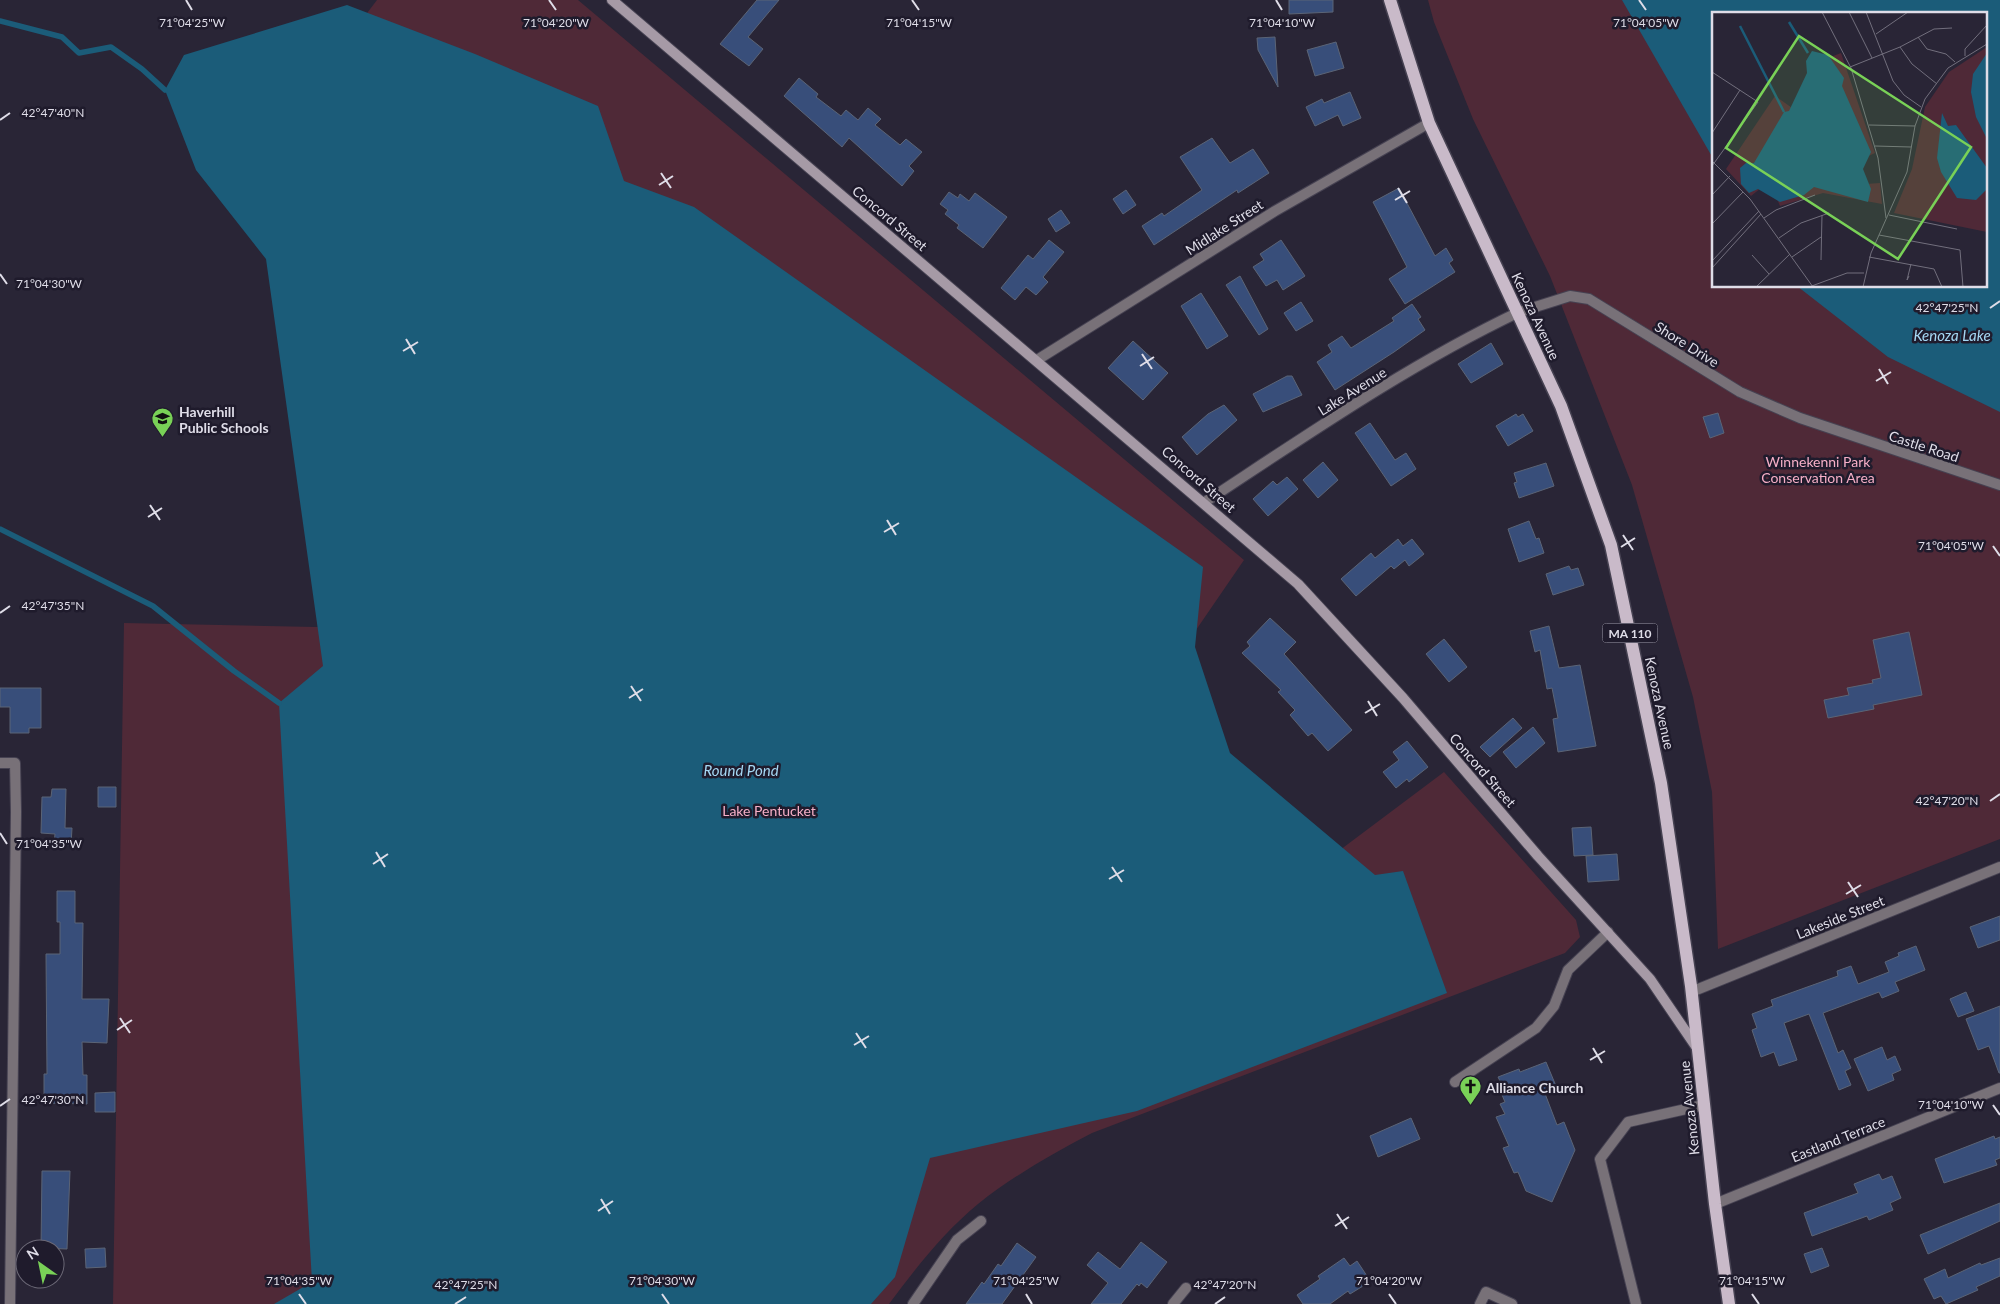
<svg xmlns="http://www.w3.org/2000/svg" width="2000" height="1304" font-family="Lato,sans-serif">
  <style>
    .green { fill: #4f2937; fill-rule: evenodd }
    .water { fill: #1b5c79 }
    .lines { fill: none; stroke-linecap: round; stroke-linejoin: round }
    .stream { stroke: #1b5c79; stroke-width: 5.5 }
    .building { fill: #384e7a; stroke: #5b6476 }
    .lane-casing { stroke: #464252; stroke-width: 12 }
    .street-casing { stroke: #464252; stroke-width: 12 }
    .secondary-casing { stroke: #464252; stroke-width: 12 }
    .primary-casing { stroke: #464252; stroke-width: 15 }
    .lane { stroke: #787178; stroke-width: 10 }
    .street { stroke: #787178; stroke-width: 10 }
    .secondary { stroke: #a69aa6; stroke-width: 10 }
    .primary { stroke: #c9bac9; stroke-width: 12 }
    .ticks { fill: none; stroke: #dfdde8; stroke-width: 2 }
    .labels { text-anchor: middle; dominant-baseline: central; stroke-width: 5; stroke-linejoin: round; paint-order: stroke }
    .shield { fill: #1f1b2c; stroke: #a5a3b0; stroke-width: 1 }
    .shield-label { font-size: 12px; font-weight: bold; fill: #dfdde8 }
    .street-label { font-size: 14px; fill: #dfdde8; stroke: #1f1b2c }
    .poi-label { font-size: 14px; font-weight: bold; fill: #dfdde8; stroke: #1f1b2c; text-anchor: start }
    .park-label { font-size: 14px; fill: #f6afc7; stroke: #1f1b2c }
    .water-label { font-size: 15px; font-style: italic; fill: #a5d8f4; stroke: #1f1b2c }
    .inset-river { fill: none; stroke: #1b5c79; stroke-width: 2.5 }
    .inset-road { fill: none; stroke: #726f7d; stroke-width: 1 }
    .view { fill: #79d157; fill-opacity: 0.15; stroke: #79d157; stroke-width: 2.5 }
    .inset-edge { fill: none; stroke: #dfdde8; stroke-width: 2.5 }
    .ticks-label { font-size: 12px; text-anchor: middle; fill: #dfdde8; stroke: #1f1b2c; stroke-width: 5; stroke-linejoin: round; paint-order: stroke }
  </style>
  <rect width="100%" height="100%" fill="#292536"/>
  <path class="green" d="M 377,0 L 578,0 L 1244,560 L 1183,649 L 1224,761 L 1336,853 L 1444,772 L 1576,920 L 1580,937 L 1565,953 L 1092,1133 C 1052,1154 1013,1176 978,1204 C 944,1232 915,1269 889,1304 L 113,1304 L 124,623 L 365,628 L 358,25 Z
    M 1428,0 L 2000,0 L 2000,839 L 1718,949 L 1712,792 L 1693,697 L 1632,485 L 1550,276 L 1473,119 L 1434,22 ZM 1714,14 L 1986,14 L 1986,286 L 1714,286 Z"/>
  <path class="water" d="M 1622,0 L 2000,0 L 2000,412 L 1888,357 L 1797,286 L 1986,286 L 1986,14 L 1714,14 L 1714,160 Z
    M 347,5 L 475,54 L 598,106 L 624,181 L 694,207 L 1203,567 L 1195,647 L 1230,753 L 1375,875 L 1403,871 L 1447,993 L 1137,1111 L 930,1158 L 895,1277 L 871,1304 L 274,1304 L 312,1282 L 279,703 L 323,666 L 266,259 L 196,170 L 165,90 L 184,55 Z"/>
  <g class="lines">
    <path class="stream" d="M 0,21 L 62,37 L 79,53 L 111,47 L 142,69 L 165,90
      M 0,529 L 153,606 L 234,671 L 279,703"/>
  </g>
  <path class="building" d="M 757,0 L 779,0 L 748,37 L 763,49 L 749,66 L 720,44 Z
    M 1289,0 L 1333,0 L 1333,12 L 1289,14 Z
    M 1275,37 L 1278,87 L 1258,50 L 1257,38 Z
    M 1336,42 L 1344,68 L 1315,76 L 1307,50 Z
    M 799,78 L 818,94 L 816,97 L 841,116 L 846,110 L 858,120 L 868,108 L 881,119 L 875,125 L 900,145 L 906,139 L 922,152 L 909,166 L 914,171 L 902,186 L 849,138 L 842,147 L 784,96 Z
    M 1350,92 L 1361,118 L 1343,126 L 1338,115 L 1315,126 L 1306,107 L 1322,99 L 1324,103 Z
    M 1212,138 L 1230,163 L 1253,149 L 1269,173 L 1238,193 L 1237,190 L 1154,245 L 1142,226 L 1162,213 L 1164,216 L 1202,190 L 1180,157 Z
    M 1399,188 L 1435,256 L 1446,248 L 1453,260 L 1449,263 L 1455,272 L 1405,304 L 1389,279 L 1407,267 L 1373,202 Z
    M 1126,190 L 1136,205 L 1123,214 L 1113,199 Z
    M 949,192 L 958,198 L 960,194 L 969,201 L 975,193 L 1007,217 L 983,248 L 957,228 L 959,225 L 945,214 L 948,210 L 940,204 Z
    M 1061,210 L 1070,223 L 1056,232 L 1048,219 Z
    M 1049,240 L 1064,252 L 1043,277 L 1048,282 L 1036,295 L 1026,287 L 1015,300 L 1001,288 L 1028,255 L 1033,259 Z
    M 1281,240 L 1305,276 L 1283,290 L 1277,280 L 1266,286 L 1253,267 L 1264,260 L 1260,254 Z
    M 1240,276 L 1268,329 L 1259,335 L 1226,285 Z
    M 1201,293 L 1228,336 L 1207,349 L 1181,306 Z
    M 1301,302 L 1313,321 L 1296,331 L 1284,313 Z
    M 1412,304 L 1421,317 L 1418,319 L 1425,330 L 1394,352 L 1335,390 L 1317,362 L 1332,352 L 1328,345 L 1342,336 L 1351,348 L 1394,321 L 1392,318 Z
    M 1133,341 L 1168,373 L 1143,400 L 1108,368 Z
    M 1491,343 L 1503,364 L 1471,383 L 1458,364 Z
    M 1287,376 L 1292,376 L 1302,395 L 1263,412 L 1253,394 Z
    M 1224,405 L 1237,420 L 1197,455 L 1182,437 L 1208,414 Z
    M 1718,413 L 1724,433 L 1710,438 L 1703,417 Z
    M 1516,414 L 1518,417 L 1523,414 L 1533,431 L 1508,446 L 1496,426 Z
    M 1370,423 L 1395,460 L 1406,453 L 1416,469 L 1391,486 L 1355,433 Z
    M 1323,462 L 1338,480 L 1318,498 L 1303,480 Z
    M 1546,463 L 1554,486 L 1519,498 L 1514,483 L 1517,482 L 1514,473 Z
    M 1287,477 L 1298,489 L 1268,516 L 1253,499 L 1273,481 L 1277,485 Z
    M 1529,521 L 1536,539 L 1539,538 L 1544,553 L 1519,562 L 1508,529 Z
    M 1398,539 L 1403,546 L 1412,539 L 1424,554 L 1409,566 L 1405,560 L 1394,569 L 1391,566 L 1356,596 L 1341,579 L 1371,553 L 1375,558 Z
    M 1569,566 L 1571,570 L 1578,568 L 1584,585 L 1553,595 L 1546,574 Z
    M 1270,618 L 1296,642 L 1284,654 L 1352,730 L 1328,751 L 1312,733 L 1308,736 L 1290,715 L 1295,710 L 1278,692 L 1281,690 L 1242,653 L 1250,646 L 1247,642 Z
    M 1549,626 L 1559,668 L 1580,665 L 1596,746 L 1558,752 L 1553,719 L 1558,718 L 1552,688 L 1547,689 L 1540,650 L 1535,652 L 1530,631 Z
    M 1909,632 L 1922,695 L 1873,705 L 1874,709 L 1828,718 L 1824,700 L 1849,695 L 1847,688 L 1873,683 L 1872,680 L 1881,678 L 1873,640 Z
    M 1444,639 L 1467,667 L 1449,682 L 1426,654 Z
    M 0,688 L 41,688 L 41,728 L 29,728 L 29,733 L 10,733 L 10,707 L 0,707 Z
    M 1513,718 L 1522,728 L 1490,757 L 1480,747 Z
    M 1533,727 L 1545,743 L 1516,768 L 1503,752 Z
    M 1407,741 L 1428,767 L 1409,782 L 1407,779 L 1396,788 L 1383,772 L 1399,760 L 1393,752 Z
    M 98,787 L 116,787 L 116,807 L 98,807 Z
    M 52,789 L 66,789 L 65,828 L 72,828 L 71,845 L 54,844 L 55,834 L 41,833 L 42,797 L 51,797 Z
    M 1591,827 L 1593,855 L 1574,856 L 1572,828 Z
    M 1617,854 L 1619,880 L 1588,882 L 1586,856 Z
    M 57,891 L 75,891 L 75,923 L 83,923 L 82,999 L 109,999 L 107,1043 L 82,1042 L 83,1075 L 87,1075 L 87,1104 L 44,1103 L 44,1074 L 47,1074 L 46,954 L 60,954 L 60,922 L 57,922 Z
    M 2000,916 L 2000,940 L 1978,948 L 1970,927 Z
    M 1916,946 L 1925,970 L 1895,982 L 1899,991 L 1882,998 L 1879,992 L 1823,1013 L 1838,1053 L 1843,1050 L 1851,1068 L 1845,1071 L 1851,1085 L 1839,1090 L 1809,1014 L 1784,1023 L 1797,1060 L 1779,1066 L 1774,1052 L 1761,1057 L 1752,1030 L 1757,1028 L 1752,1014 L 1773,1006 L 1771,1000 L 1838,976 L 1837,971 L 1851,966 L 1858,984 L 1889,972 L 1885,962 L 1899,956 L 1898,953 Z
    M 1966,992 L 1974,1011 L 1958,1017 L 1950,999 Z
    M 2000,1006 L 2000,1073 L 1999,1073 L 1989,1046 L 1978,1050 L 1966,1019 Z
    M 1882,1047 L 1887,1060 L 1895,1056 L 1901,1070 L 1892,1074 L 1894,1080 L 1868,1091 L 1854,1059 Z
    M 1546,1062 L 1556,1086 L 1544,1091 L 1557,1125 L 1564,1122 L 1575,1150 L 1552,1202 L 1526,1191 L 1518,1172 L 1514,1173 L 1503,1148 L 1509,1146 L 1496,1117 L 1505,1114 L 1500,1104 L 1505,1102 L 1497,1083 L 1500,1081 L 1498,1077 L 1519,1069 L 1520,1072 Z
    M 115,1092 L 115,1112 L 95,1112 L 95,1093 Z
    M 1411,1118 L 1420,1139 L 1378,1157 L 1370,1136 Z
    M 1994,1136 L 1995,1139 L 2000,1137 L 2000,1158 L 1995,1160 L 1997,1165 L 1944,1183 L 1935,1159 Z
    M 42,1171 L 70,1171 L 67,1249 L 41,1248 Z
    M 1879,1174 L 1882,1180 L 1892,1176 L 1901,1198 L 1890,1203 L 1893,1210 L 1869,1220 L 1867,1216 L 1812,1236 L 1804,1213 L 1858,1193 L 1854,1184 Z
    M 2000,1203 L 2000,1221 L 1928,1254 L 1920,1235 Z
    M 1141,1242 L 1167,1262 L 1147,1288 L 1141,1283 L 1139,1286 L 1137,1284 L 1121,1304 L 1091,1304 L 1108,1283 L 1087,1265 L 1098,1252 L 1120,1269 Z
    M 1017,1243 L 1036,1257 L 1002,1304 L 966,1304 L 982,1282 L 984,1284 L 998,1264 L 1001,1266 Z
    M 105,1248 L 106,1267 L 86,1268 L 85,1249 Z
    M 1822,1248 L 1829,1266 L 1811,1273 L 1804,1254 Z
    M 1344,1258 L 1350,1266 L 1357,1261 L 1367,1276 L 1359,1281 L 1363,1286 L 1350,1294 L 1348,1291 L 1330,1304 L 1303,1304 L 1297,1295 L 1320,1279 L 1318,1276 Z
    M 2000,1258 L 2000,1276 L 1976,1287 L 1978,1290 L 1946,1304 L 1941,1296 L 1934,1299 L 1924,1279 L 1945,1269 L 1948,1278 L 1980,1263 L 1981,1265 Z"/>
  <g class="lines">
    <defs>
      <path id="lane" d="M 1519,312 L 1570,296 L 1589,299 L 1740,392 L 1800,418 L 2000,485
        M 1455,1082 L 1536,1028 L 1554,1006 L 1568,970 L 1608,932
        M 1480,1304 L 1486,1292 L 1512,1304
        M 1636,1304 L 1600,1159 L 1628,1122 L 1704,1105"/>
      <path id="street" d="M 1037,360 L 1275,211 L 1429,123
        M 1205,502 C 1307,435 1408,365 1519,312
        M 0,763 L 15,763 L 16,812 L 10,1304
        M 1691,992 L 2000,867
        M 1715,1204 L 2000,1088
        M 913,1304 L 957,1240 L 981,1221
        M 1173,1304 L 1186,1288"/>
      <path id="secondary" d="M 612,0 L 1298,584 L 1403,698 L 1538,856 L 1650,979 L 1697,1048"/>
      <path id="primary" d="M 1390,0 L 1429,123 L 1561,406 L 1611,545 L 1661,783 L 1691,986 L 1715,1204 L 1729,1304"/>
    </defs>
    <use href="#lane" class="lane-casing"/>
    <use href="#street" class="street-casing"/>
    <use href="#secondary" class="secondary-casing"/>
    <use href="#primary" class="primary-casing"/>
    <use href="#lane" class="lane"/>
    <use href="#street" class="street"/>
    <use href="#secondary" class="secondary"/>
    <use href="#primary" class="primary"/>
  </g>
  <path class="ticks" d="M 186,0 L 192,10M 549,0 L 556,10M 912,0 L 919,10M 1276,0 L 1282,10M 1639,0 L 1646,10M 0,120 L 10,113M 661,173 L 671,188M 659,185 L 673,176M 1398,188 L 1407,203M 1395,200 L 1410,191M 0,274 L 7,284M 1990,308 L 2000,301M 406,339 L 415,354M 403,351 L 418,342M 1142,354 L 1152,369M 1140,366 L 1154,357M 1879,369 L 1888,384M 1876,381 L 1891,372M 150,505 L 160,520M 148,517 L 162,508M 887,520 L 896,535M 884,532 L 899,523M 1623,535 L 1633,550M 1993,546 L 2000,556M 1621,547 L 1635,538M 0,613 L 10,606M 631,686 L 641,701M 629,698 L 643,689M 1368,701 L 1377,716M 1365,713 L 1380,704M 1990,801 L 2000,794M 0,833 L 7,844M 376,852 L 385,867M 373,864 L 388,854M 1112,867 L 1122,882M 1109,879 L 1124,870M 1848,882 L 1858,897M 1846,894 L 1861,885M 120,1018 L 130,1033M 117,1030 L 132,1020M 856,1033 L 866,1048M 854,1045 L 869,1036M 1593,1048 L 1602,1063M 1590,1060 L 1605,1051M 1993,1105 L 2000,1115M 0,1106 L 10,1099M 601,1199 L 610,1214M 598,1211 L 613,1201M 1337,1214 L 1347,1229M 1335,1226 L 1349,1217M 299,1294 L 306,1304M 662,1294 L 669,1304M 1026,1294 L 1032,1304M 1389,1294 L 1396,1304M 1752,1294 L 1759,1304M 455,1304 L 466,1297M 1215,1304 L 1225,1297"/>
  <defs>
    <symbol id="school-pin" viewBox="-11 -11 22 30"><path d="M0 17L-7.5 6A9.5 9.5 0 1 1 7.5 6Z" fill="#79d157" stroke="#1f1b2c"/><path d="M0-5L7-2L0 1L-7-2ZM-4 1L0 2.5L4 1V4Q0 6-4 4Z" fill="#111"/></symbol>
    <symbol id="church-pin" viewBox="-11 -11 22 30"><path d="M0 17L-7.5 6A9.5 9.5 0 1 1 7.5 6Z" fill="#79d157" stroke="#1f1b2c"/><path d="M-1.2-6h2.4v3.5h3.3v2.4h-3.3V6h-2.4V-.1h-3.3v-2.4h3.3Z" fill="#111"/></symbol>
  </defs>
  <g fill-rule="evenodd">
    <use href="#school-pin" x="150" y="406" width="25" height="34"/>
    <use href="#church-pin" x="1458" y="1074" width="25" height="34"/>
  </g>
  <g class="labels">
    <rect class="shield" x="1602.5" y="623.5" width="55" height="19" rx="4"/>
    <g class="shield-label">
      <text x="1630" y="633">MA 110</text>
    </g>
    <g class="street-label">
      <text transform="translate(890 218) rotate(40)">Concord Street</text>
      <text transform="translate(1224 227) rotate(-33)">Midlake Street</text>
      <text transform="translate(1536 316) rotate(65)">Kenoza Avenue</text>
      <text transform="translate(1687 344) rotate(32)">Shore Drive</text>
      <text transform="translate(1352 391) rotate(-32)">Lake Avenue</text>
      <text transform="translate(1924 446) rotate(18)">Castle Road</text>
      <text transform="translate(1199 479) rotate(41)">Concord Street</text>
      <text transform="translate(1660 703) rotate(78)">Kenoza Avenue</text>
      <text transform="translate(1483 770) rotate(49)">Concord Street</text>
      <text transform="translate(1840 917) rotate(-22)">Lakeside Street</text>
      <text transform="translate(1689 1108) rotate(-96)">Kenoza Avenue</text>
      <text transform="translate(1838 1139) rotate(-22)">Eastland Terrace</text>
    </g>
    <g class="poi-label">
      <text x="179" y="411">Haverhill<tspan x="179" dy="16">Public Schools</tspan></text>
      <text x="1486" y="1087">Alliance Church</text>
    </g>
    <g class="park-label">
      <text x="1818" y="461">Winnekenni Park<tspan x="1818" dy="16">Conservation Area</tspan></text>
      <text x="769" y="810">Lake Pentucket</text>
    </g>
    <g class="water-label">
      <text x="1952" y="335">Kenoza Lake</text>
      <text x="741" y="770">Round Pond</text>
    </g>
  </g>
  <g transform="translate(1712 12)">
    <rect width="275" height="275" fill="#292536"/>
    <path d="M 275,35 L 275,220 L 182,201 L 200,157 L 213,95 L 237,60 ZM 129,41 L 163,141 L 152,146 L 150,157 L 154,172 L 168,171 L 170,192 L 111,181 L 68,194 L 65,187 L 49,176 L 39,184 L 14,157 L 63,84 L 83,98 L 116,46 Z" fill="#4f2937"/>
    <path d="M 100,39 L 116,43 L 132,66 L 130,74 L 159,140 L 151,157 L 159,177 L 156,190 L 102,175 L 92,183 L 68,190 L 46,177 L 37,181 L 29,172 L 28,156 L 34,151 L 42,151 L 72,100 L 77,99 L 95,61 L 94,49 ZM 275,41 L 275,127 L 264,105 L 259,80 L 261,62 ZM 230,101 L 236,114 L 244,113 L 275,156 L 275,177 L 264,188 L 245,186 L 229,160 L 225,146 Z" fill="#1b5c79"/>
    <path class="inset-river" d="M 77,10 L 96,41M 28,14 L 72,100"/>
    <path class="inset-road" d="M 110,0 L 139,56 L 166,146 L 174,206M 137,0 L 160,46M 154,0 L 181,69 L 192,83 L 209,95M 164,22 L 196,0M 206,25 L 215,37 L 234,42 L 243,50M 188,35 L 222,17 L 240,16M 253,44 L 253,37 L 275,13M 138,55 L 188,35 L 200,52 L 225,72M 0,60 L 46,90 L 0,154M 157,113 L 203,114M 0,121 L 28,78M 163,134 L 199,135M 0,149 L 38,187 L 101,275M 0,183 L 18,164M 177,203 L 245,217M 52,206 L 64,198 L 103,183M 0,212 L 31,180M 167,223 L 248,238 L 251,275M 67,226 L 89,211 L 117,201M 40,243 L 57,262M 80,245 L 109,225M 157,245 L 222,257 L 230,275M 109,248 L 110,203M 0,249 L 47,199M 0,256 L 49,202M 197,264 L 195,268 L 199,252M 44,275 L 78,242M 97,275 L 135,261 L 152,261M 151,275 L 159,241 L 195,160 L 203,114 L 213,87 L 236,56 L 275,32"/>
    <path class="view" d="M 87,24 L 259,135 L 186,247 L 14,136 Z"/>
    <rect width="275" height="275" class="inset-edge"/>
  </g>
  <g class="ticks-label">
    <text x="192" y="27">71°04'25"W</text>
    <text x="556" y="27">71°04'20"W</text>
    <text x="919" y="27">71°04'15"W</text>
    <text x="1282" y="27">71°04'10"W</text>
    <text x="1646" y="27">71°04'05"W</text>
    <text x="53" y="117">42°47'40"N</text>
    <text x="49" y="288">71°04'30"W</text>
    <text x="1947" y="312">42°47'25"N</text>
    <text x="1951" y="550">71°04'05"W</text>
    <text x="53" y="610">42°47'35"N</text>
    <text x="1947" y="805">42°47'20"N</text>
    <text x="49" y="848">71°04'35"W</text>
    <text x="53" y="1104">42°47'30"N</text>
    <text x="1951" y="1109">71°04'10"W</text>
    <text x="299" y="1285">71°04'35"W</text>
    <text x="662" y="1285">71°04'30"W</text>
    <text x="1026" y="1285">71°04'25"W</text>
    <text x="1389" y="1285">71°04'20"W</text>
    <text x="1752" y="1285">71°04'15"W</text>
    <text x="466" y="1289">42°47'25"N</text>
    <text x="1225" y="1289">42°47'20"N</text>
  </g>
  <g transform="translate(40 1264) rotate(327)"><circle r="24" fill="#1f1b2c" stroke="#6c6977"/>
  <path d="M0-4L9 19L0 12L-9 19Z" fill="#79d157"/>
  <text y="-8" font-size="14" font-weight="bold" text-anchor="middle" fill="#dfdde8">N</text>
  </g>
</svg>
